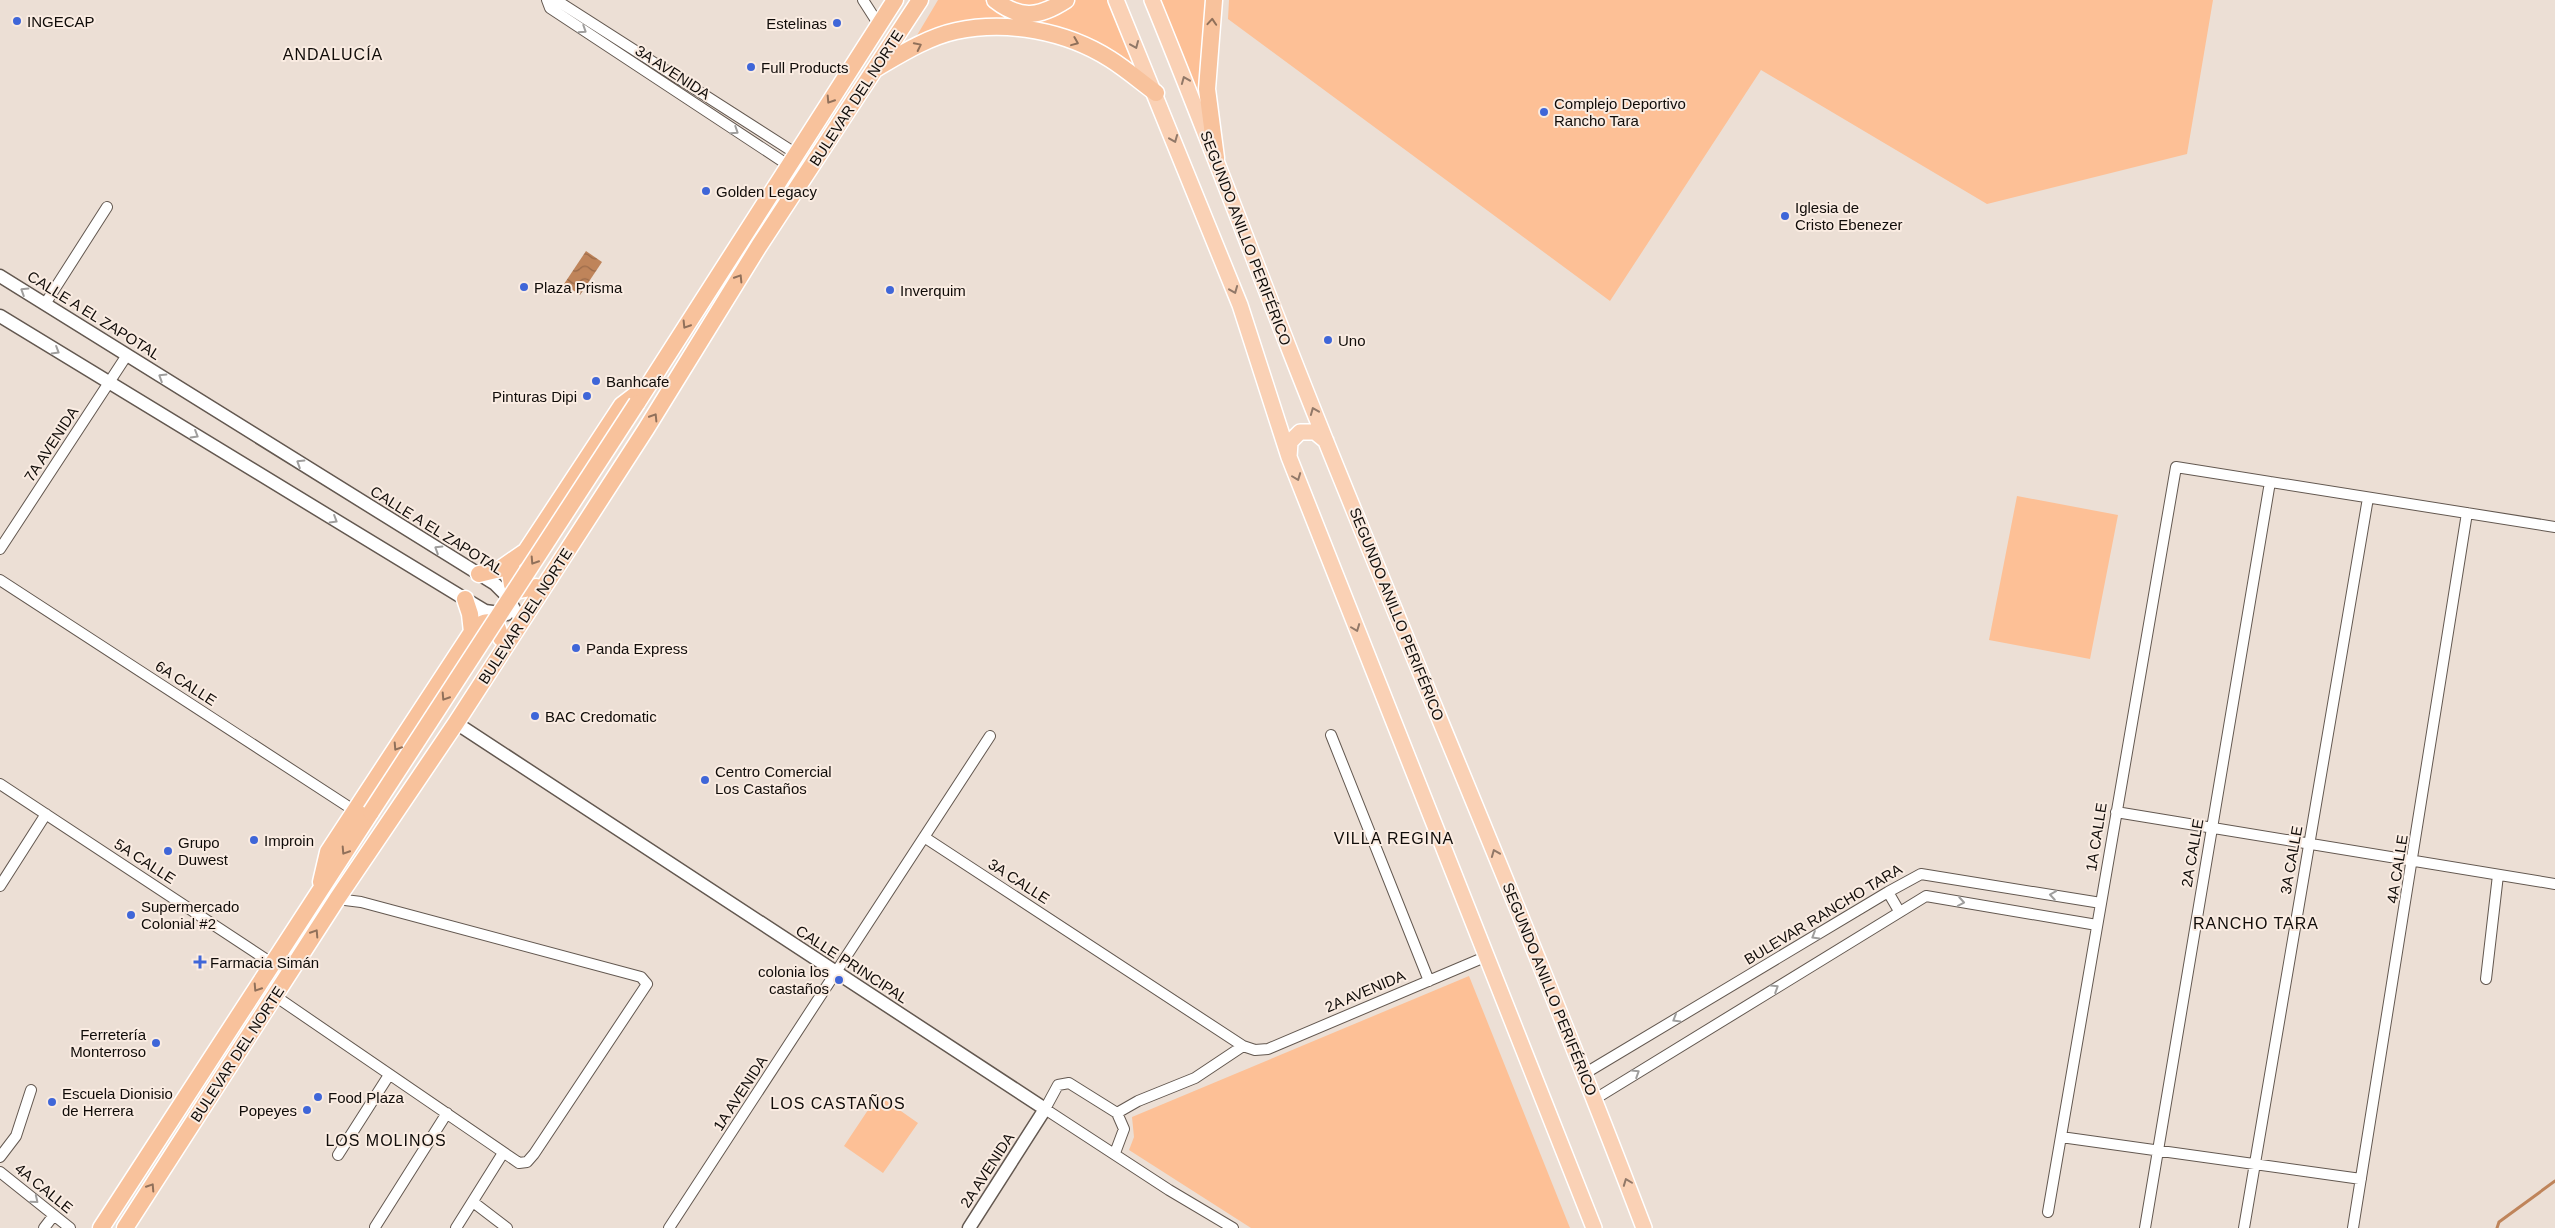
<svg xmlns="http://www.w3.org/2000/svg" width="2555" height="1228" font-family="Arial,sans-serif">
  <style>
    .green { fill: #fdc096 }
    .water { fill: url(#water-waves) }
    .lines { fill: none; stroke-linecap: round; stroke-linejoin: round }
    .stream { stroke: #bf845a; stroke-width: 3 }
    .minor-casing { stroke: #635850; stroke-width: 12 }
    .tertiary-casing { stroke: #635850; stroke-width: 15 }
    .primary-casing { stroke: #fff; stroke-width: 18 }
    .trunk-casing { stroke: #fff; stroke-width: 19 }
    .minor { stroke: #fff; stroke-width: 10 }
    .tertiary { stroke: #fff; stroke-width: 12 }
    .primary { stroke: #fad1b5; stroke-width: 15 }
    .trunk { stroke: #f8c29c; stroke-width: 16 }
    .trunk-bridge-casing { stroke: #fff; stroke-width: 19; stroke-linecap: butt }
    .trunk-bridge { stroke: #f8c29c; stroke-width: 16 }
    .oneway { stroke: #90705a }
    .oneway2 { stroke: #9f9e9d }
    .oneway3 { stroke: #917868 }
    .poi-dot { fill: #3f66d8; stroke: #faece2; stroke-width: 2 }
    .labels { text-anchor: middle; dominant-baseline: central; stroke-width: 4; stroke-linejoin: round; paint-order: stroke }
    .poi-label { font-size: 15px; fill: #100c09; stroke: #faece2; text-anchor: start }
    .street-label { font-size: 15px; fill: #100c09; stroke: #faece2 }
    .neighbourhood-label { font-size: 16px; letter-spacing: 1px; fill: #100c09; stroke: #faece2 }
  </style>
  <defs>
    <pattern id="water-waves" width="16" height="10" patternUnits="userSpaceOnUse" patternTransform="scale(1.25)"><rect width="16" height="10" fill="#bf845a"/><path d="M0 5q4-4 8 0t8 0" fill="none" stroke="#9a6a49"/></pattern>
  </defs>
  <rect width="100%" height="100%" fill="#ecdfd5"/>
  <path class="green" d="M 938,0 L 988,0 L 1002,12 L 1073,0 L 1108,0 L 1140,77 L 1042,25 L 913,42 Z
    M 1002,0 L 1057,0 L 1030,10 Z
    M 1157,0 L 1212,0 L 1205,119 Z
    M 1229,0 L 2213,0 L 2187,154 L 1987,204 L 1761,70 L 1610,301 L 1228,19 Z
    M 2017,496 L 2118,515 L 2090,659 L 1989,640 Z
    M 1469,976 L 1570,1228 L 1251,1228 L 1129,1150 L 1134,1137 L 1132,1117 Z
    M 878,1095 L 918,1123 L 883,1173 L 844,1146 Z"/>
  <path class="water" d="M 586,251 L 602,262 L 580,295 L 564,284 Z"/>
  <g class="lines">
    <path class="stream" d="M 2497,1228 L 2499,1222 L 2555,1181"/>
    <defs>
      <path id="minor" d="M 547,0 L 550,8 L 788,165
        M 556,0 L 795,153
        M 863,0 L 879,25
        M 45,304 L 107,207
        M 0,549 L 127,355
        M 0,580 L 355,811
        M 1331,735 L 1429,981
        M 0,784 L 273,964
        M 2116,812 L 2555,884
        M 924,837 L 1243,1046 L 1255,1050 L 1268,1049 L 1485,957
        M 0,886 L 46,814
        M 1888,892 L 1899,911
        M 2486,979 L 2498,875
        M 275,996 L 519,1163 L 527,1162 L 534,1154 L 647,984 L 641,977 L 361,902 L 337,899
        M 1584,1074 L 1888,892 L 1921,874 L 2101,903
        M 1595,1099 L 1926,896 L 2097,925
        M 1117,1113 L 1138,1101 L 1195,1078 L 1243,1046
        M 2061,1137 L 2361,1179
        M 1115,1153 L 1124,1129 L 1117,1113 L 1069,1083 L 1058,1085 L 1045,1109 L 1169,1190 L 1233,1228
        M 338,1155 L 389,1075
        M 0,1157 L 16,1136 L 31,1090
        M 0,1172 L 70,1228
        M 473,1202 L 507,1228
        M 2048,1212 L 2176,467 L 2555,527
        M 375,1227 L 447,1113
        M 44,1228 L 54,1215
        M 456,1228 L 503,1153
        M 669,1228 L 990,736
        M 2145,1228 L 2270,482
        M 2244,1228 L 2368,498
        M 2353,1228 L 2467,513"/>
      <path id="tertiary" d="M 0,276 L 495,584 L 506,595 L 517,614
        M 0,316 L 465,599 L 485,611 L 507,614
        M 456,723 L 1045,1109 L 969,1228"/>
      <path id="primary" d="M 1116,0 L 1240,305 L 1289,457 L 1594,1228
        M 1152,0 C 1212,146 1266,293 1325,439 C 1431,702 1543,963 1644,1228
        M 1289,457 L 1290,442 L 1300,432 L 1315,432 L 1326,441"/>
      <path id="trunk" d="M 995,0 C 1020,20 1040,17 1066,0
        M 1214,0 L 1207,89 L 1216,158
        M 877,68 C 901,54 928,37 956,31 C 1007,20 1066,31 1110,59 C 1126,69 1141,82 1156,93
        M 637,403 L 895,0
        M 512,562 L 510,572 L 512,585 L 520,590 L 536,587
        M 479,574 L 500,569 L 526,551 L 622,405 L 643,389
        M 472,632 C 481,624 485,618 497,626 L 501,638
        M 321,882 L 328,852 L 472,632 L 470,614 L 465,599
        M 101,1228 L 371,812
        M 125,1228 L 337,899 L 456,723 L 646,429 L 759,246 L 920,0"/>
    </defs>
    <use href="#minor" class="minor-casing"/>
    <use href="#tertiary" class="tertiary-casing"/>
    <use href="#primary" class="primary-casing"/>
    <use href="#trunk" class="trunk-casing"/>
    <use href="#minor" class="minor"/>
    <use href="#tertiary" class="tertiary"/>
    <use href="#primary" class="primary"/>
    <use href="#trunk" class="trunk"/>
    <defs>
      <path id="trunk-bridge" d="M 371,812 L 637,403"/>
    </defs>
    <use href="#trunk-bridge" class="trunk-bridge-casing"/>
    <use href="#trunk-bridge" class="trunk-bridge"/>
  </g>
  <defs><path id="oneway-chevron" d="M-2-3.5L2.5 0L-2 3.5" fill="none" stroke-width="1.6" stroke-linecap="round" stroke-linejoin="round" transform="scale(1.25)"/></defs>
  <g class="oneway">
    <use href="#oneway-chevron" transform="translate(1212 22) rotate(-86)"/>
    <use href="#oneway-chevron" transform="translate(1075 42) rotate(22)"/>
    <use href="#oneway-chevron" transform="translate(918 46) rotate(-26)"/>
    <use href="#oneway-chevron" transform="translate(830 100) rotate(123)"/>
    <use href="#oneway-chevron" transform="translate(739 278) rotate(-58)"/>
    <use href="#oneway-chevron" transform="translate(686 325) rotate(122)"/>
    <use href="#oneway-chevron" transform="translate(654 417) rotate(-58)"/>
    <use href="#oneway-chevron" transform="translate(534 561) rotate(123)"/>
    <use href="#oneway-chevron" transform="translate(445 697) rotate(123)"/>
    <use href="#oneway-chevron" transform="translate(397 747) rotate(123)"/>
    <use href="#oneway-chevron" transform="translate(345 851) rotate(123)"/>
    <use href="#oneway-chevron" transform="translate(315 933) rotate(-57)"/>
    <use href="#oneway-chevron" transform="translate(257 988) rotate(123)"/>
    <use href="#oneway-chevron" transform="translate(151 1187) rotate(-57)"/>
  </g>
  <g class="oneway2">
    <use href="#oneway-chevron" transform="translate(583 30) rotate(33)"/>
    <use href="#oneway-chevron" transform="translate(735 131) rotate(33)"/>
    <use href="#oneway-chevron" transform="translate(24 291) rotate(-148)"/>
    <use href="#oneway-chevron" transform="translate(56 351) rotate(31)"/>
    <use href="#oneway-chevron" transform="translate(162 377) rotate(-148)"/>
    <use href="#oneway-chevron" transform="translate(195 435) rotate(31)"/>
    <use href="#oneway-chevron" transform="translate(300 463) rotate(-148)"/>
    <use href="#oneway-chevron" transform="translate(334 520) rotate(31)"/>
    <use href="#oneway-chevron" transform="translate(438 549) rotate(-148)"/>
    <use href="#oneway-chevron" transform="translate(2053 895) rotate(-171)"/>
    <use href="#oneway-chevron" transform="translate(1961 902) rotate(10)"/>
    <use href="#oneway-chevron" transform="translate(1815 936) rotate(149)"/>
    <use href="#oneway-chevron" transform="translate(1775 988) rotate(-32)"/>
    <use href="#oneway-chevron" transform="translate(1676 1019) rotate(149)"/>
    <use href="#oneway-chevron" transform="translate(1636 1073) rotate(-32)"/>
    <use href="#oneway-chevron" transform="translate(35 1200) rotate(39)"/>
  </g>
  <g class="oneway3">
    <use href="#oneway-chevron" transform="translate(1135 45) rotate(67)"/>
    <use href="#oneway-chevron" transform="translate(1185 80) rotate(-112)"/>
    <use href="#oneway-chevron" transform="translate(1174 139) rotate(68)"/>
    <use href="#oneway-chevron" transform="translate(1234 290) rotate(68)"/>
    <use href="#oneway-chevron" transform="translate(1314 411) rotate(-112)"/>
    <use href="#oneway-chevron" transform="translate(1297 477) rotate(69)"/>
    <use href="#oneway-chevron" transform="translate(1356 628) rotate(69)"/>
    <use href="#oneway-chevron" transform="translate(1495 853) rotate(-112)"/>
    <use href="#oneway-chevron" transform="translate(1627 1182) rotate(-111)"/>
  </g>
  <g class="poi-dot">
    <circle cx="17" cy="21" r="5"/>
    <circle cx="837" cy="23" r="5"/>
    <circle cx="751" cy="67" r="5"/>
    <circle cx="1544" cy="112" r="5"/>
    <circle cx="706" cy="191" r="5"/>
    <circle cx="1785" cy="216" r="5"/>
    <circle cx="524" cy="287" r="5"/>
    <circle cx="890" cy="290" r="5"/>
    <circle cx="1328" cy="340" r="5"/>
    <circle cx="596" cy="381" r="5"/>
    <circle cx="587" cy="396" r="5"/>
    <circle cx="576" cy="648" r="5"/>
    <circle cx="535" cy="716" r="5"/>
    <circle cx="705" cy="780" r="5"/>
    <circle cx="254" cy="840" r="5"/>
    <circle cx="168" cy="851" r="5"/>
    <circle cx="131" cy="915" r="5"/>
    <path d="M197.5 954.5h5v5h5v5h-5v5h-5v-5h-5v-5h5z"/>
    <circle cx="839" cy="980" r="5"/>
    <circle cx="156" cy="1043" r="5"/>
    <circle cx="318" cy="1097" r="5"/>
    <circle cx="52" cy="1102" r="5"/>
    <circle cx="307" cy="1110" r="5"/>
  </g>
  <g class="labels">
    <g class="poi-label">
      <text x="27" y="21">INGECAP</text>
      <text x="827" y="23" text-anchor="end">Estelinas</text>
      <text x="761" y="67">Full Products</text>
      <text x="1554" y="103">Complejo Deportivo<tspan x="1554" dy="17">Rancho Tara</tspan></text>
      <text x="716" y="191">Golden Legacy</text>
      <text x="1795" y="207">Iglesia de<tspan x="1795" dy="17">Cristo Ebenezer</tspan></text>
      <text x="534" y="287">Plaza Prisma</text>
      <text x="900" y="290">Inverquim</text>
      <text x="1338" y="340">Uno</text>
      <text x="606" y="381">Banhcafe</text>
      <text x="577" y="396" text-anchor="end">Pinturas Dipi</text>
      <text x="586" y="648">Panda Express</text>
      <text x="545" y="716">BAC Credomatic</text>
      <text x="715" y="771">Centro Comercial<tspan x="715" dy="17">Los Castaños</tspan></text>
      <text x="264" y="840">Improin</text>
      <text x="178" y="842">Grupo<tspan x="178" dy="17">Duwest</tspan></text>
      <text x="141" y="906">Supermercado<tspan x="141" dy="17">Colonial #2</tspan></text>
      <text x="210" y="962">Farmacia Simán</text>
      <text x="829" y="971" text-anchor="end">colonia los<tspan x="829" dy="17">castaños</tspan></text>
      <text x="146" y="1034" text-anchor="end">Ferretería<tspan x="146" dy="17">Monterroso</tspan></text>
      <text x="62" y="1093">Escuela Dionisio<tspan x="62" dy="17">de Herrera</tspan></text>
      <text x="328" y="1097">Food Plaza</text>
      <text x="297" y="1110" text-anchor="end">Popeyes</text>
    </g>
    <g class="street-label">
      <text transform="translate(673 72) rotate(33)">3A AVENIDA</text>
      <text transform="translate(856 98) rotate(-57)">BULEVAR DEL NORTE</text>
      <text transform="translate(1246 238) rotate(69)">SEGUNDO ANILLO PERIFÉRICO</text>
      <text transform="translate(94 315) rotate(32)">CALLE A EL ZAPOTAL</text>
      <text transform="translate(51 444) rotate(-57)">7A AVENIDA</text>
      <text transform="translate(437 530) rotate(32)">CALLE A EL ZAPOTAL</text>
      <text transform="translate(1397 614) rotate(68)">SEGUNDO ANILLO PERIFÉRICO</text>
      <text transform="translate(525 616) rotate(-57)">BULEVAR DEL NORTE</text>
      <text transform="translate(186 683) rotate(33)">6A CALLE</text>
      <text transform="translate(2096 837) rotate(-81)">1A CALLE</text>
      <text transform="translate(2192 853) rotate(-80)">2A CALLE</text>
      <text transform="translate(2291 860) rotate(-80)">3A CALLE</text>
      <text transform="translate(145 861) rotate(33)">5A CALLE</text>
      <text transform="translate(2397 869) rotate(-81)">4A CALLE</text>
      <text transform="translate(1019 881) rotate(33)">3A CALLE</text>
      <text transform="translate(1823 914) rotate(-31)">BULEVAR RANCHO TARA</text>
      <text transform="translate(852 964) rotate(33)">CALLE PRINCIPAL</text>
      <text transform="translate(1550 989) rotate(68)">SEGUNDO ANILLO PERIFÉRICO</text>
      <text transform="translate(1365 991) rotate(-23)">2A AVENIDA</text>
      <text transform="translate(237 1054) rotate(-57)">BULEVAR DEL NORTE</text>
      <text transform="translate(740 1093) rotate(-57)">1A AVENIDA</text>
      <text transform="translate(987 1170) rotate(-57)">2A AVENIDA</text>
      <text transform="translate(44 1188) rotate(39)">4A CALLE</text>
    </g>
    <g class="neighbourhood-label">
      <text x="333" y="54">ANDALUCÍA</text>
      <text x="1394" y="838">VILLA REGINA</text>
      <text x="2256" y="923">RANCHO TARA</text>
      <text x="838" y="1103">LOS CASTAÑOS</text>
      <text x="386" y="1140">LOS MOLINOS</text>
    </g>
  </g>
</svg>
